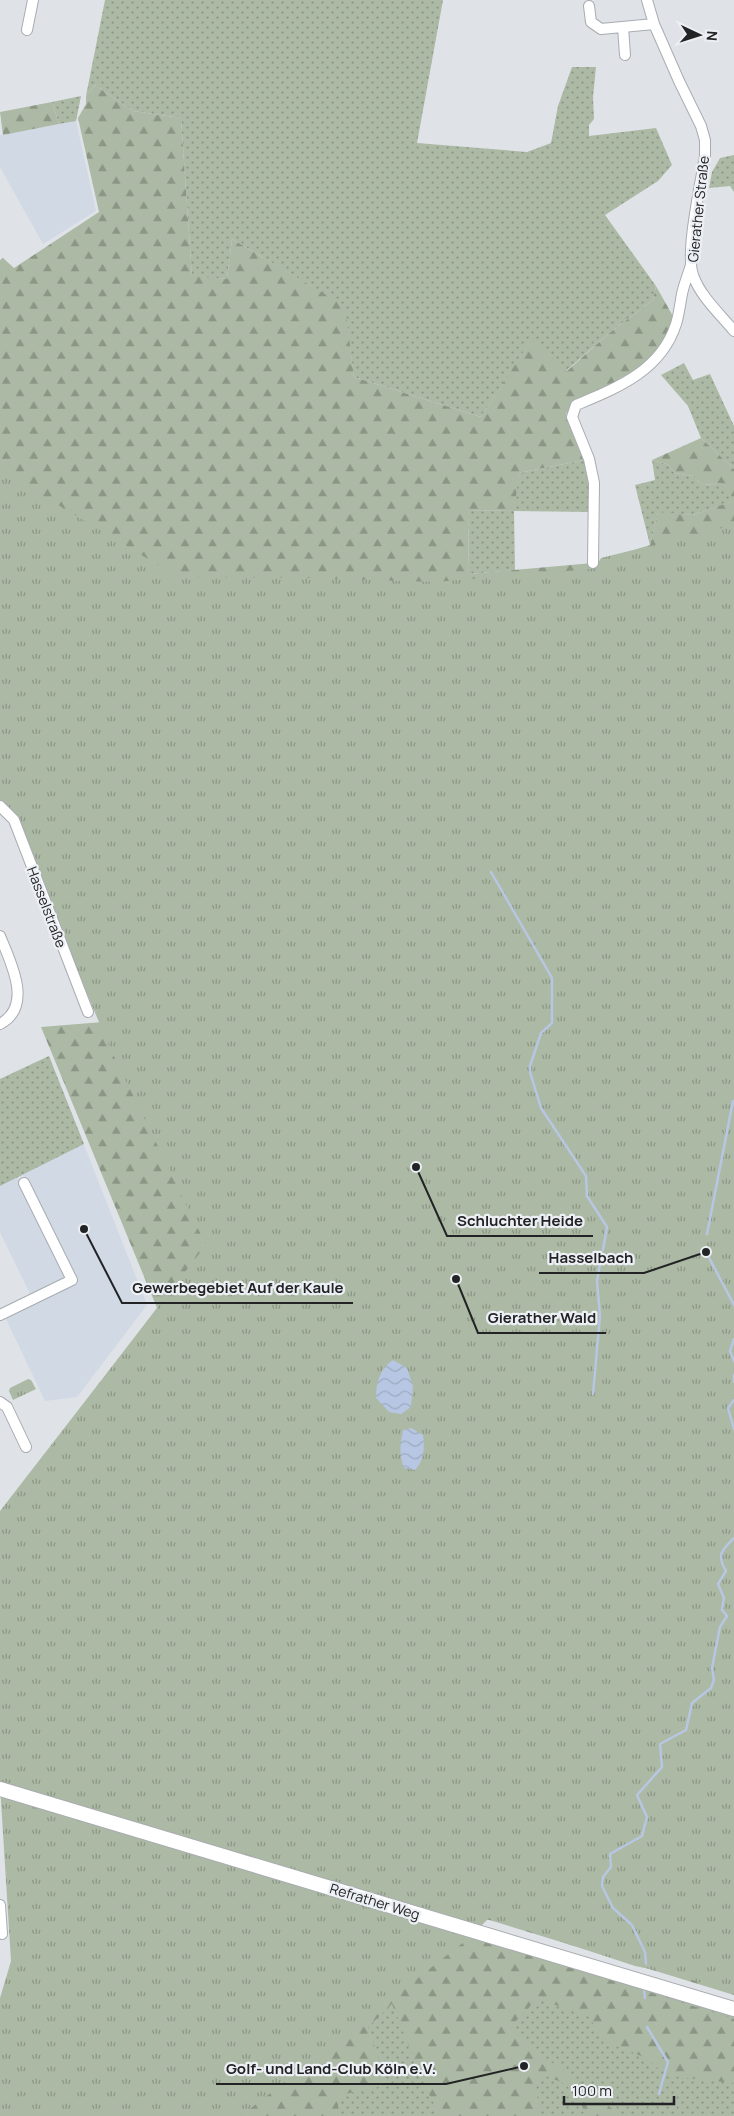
<svg xmlns="http://www.w3.org/2000/svg" width="734" height="2116" font-family="Manrope,sans-serif">
  <style>
    .built { fill: #d0d9e4 }
    .grass { fill: url(#grass-dots) }
    .forest { fill: url(#forest-firs) }
    .park { fill: url(#park-tufts) }
    .water { fill: url(#water-waves) }
    .lines { fill: none; stroke-linecap: round; stroke-linejoin: round }
    .stream { stroke: #b7c6e2; stroke-width: 2.5 }
    .minor-casing { stroke: #a8acb1; stroke-width: 12 }
    .major-casing { stroke: #a8acb1; stroke-width: 16 }
    .minor { stroke: #fff; stroke-width: 10 }
    .major { stroke: #fff; stroke-width: 14 }
    .labels { text-anchor: middle; dominant-baseline: central; stroke-width: 4.5; stroke-linejoin: round; paint-order: stroke }
    .street-label { font-size: 14px; fill: #222325; stroke: #ecf0f5 }
    .leader { fill: none; stroke: #222325; stroke-width: 2 }
    .callout-dot { fill: #222325; stroke: #ecf0f5; stroke-width: 2 }
    .callout-label { font-size: 15px; text-anchor: middle; font-weight: bold; fill: #222325; stroke: #ecf0f5; stroke-width: 4.5; stroke-linejoin: round; paint-order: stroke }
  </style>
  <defs>
    <pattern id="grass-dots" width="8" height="8" patternUnits="userSpaceOnUse" patternTransform="scale(1.25)"><rect width="8" height="8" fill="#acb9a4"/><path d="M2 2h.1M6 6h.1" fill="none" stroke="#8c9685" stroke-width="1.8" stroke-linecap="round"/></pattern>
    <pattern id="forest-firs" width="22" height="20" patternUnits="userSpaceOnUse" patternTransform="scale(1.25)"><rect width="22" height="20" fill="#acb9a4"/><path d="M5 1l3.5 6h-7zM16 11l3.5 6h-7z" fill="#8c9685"/></pattern>
    <pattern id="park-tufts" width="24" height="20" patternUnits="userSpaceOnUse" patternTransform="scale(1.25)"><rect width="24" height="20" fill="#acb9a4"/><path d="M3 7l-1-3M5 7V3M7 7l1-3M15 17l-1-3M17 17v-4M19 17l1-3" fill="none" stroke="#8c9685"/></pattern>
    <pattern id="water-waves" width="16" height="10" patternUnits="userSpaceOnUse" patternTransform="scale(1.25)"><rect width="16" height="10" fill="#b7c6e2"/><path d="M0 5q4-4 8 0t8 0" fill="none" stroke="#9daac2"/></pattern>
  </defs>
  <rect width="100%" height="100%" fill="#dfe3e8"/>
  <path class="built" d="M 76,121 L 96,211 L 43,244 L 0,167 L 0,135 Z
    M 49,1056 L 147,1305 L 77,1397 L 45,1401 L 6,1319 L 76,1282 L 23,1175 L 18,1178 L 64,1270 L 63,1279 L 31,1296 L 0,1232 L 0,1079 Z"/>
  <path class="grass" d="M 105,0 L 443,0 L 417,143 L 527,152 L 551,143 L 558,106 L 572,67 L 596,67 L 593,97 L 594,119 L 589,125 L 589,136 L 656,128 L 672,165 L 658,181 L 605,215 L 656,286 L 653,300 L 608,334 L 566,371 L 531,341 L 481,417 L 354,377 L 344,306 L 232,239 L 227,279 L 192,277 L 181,118 L 133,111 L 95,85 L 86,96 Z
    M 81,96 L 76,121 L 59,124 L 52,102 Z
    M 734,155 L 734,192 L 730,186 L 709,188 L 712,172 L 720,158 Z
    M 684,363 L 693,380 L 710,374 L 734,426 L 734,469 L 701,438 L 688,406 L 661,375 Z
    M 584,460 L 589,484 L 590,512 L 514,511 L 515,570 L 469,574 L 468,510 L 513,511 L 519,473 Z
    M 652,460 L 667,464 L 675,473 L 692,476 L 703,485 L 724,483 L 734,501 L 693,515 L 658,513 L 650,545 L 635,485 L 655,480 Z
    M 49,1056 L 84,1144 L 0,1186 L 0,1079 Z
    M 474,1939 L 734,2016 L 734,2116 L 251,2116 Z"/>
  <path class="forest" d="M 95,85 L 133,111 L 181,118 L 192,276 L 227,279 L 232,239 L 345,306 L 354,377 L 481,417 L 531,340 L 567,371 L 608,334 L 653,300 L 656,286 L 674,318 L 664,345 L 650,360 L 626,378 L 574,402 L 566,414 L 584,460 L 519,473 L 514,511 L 468,510 L 469,574 L 593,563 L 650,545 L 658,512 L 693,515 L 733,501 L 724,483 L 703,485 L 692,476 L 675,473 L 667,464 L 652,460 L 701,438 L 734,469 L 734,1995 L 486,1919 L 0,1724 L 0,1514 L 157,1308 L 41,1027 L 103,1022 L 0,783 L 0,260 L 3,258 L 14,268 L 99,212 L 78,118 L 86,104 L 86,96 Z
    M 52,102 L 59,124 L 3,135 L 0,112 Z
    M 12,1858 L 474,1937 L 734,2019 L 734,2083 L 678,2077 L 659,2069 L 646,2058 L 617,2046 L 605,2045 L 589,2016 L 537,1999 L 512,2025 L 530,2049 L 567,2072 L 621,2116 L 584,2116 C 583,2094 564,2081 545,2076 L 536,2085 L 540,2116 L 440,2116 L 426,2088 L 392,2004 L 368,2027 L 388,2085 L 340,2095 L 336,2116 L 0,2116 L 17,1939 Z"/>
  <path class="park" d="M 0,470 L 178,577 L 309,578 L 435,582 L 591,569 L 595,569 L 601,558 L 734,525 L 734,1994 L 674,1974 L 635,1966 L 489,1918 L 469,1938 L 241,2116 L 0,2116 L 0,1998 L 11,1961 L 0,1785 L 0,1511 L 206,1245 L 109,1046 L 27,850 L 0,803 Z
    M 28,1379 L 31,1380 L 36,1389 L 13,1400 L 9,1391 L 10,1388 Z"/>
  <path class="water" d="M 393,1360 L 407,1368 L 413,1386 L 411,1407 L 401,1414 L 389,1412 L 376,1398 C 376,1383 380,1368 393,1360 Z
    M 411,1428 L 423,1435 C 425,1448 424,1461 415,1470 L 404,1468 C 399,1454 400,1444 403,1430 Z"/>
  <g class="lines">
    <path class="stream" d="M 491,872 L 552,978 L 552,1023 L 541,1033 L 530,1066 L 530,1072 L 541,1108 L 586,1176 L 587,1196 L 607,1227 L 603,1250
      M 707,1234 L 733,1101
      M 706,1252 L 734,1305
      M 734,1339 L 730,1351 L 734,1361
      M 734,1375 L 734,1382
      M 593,1394 L 600,1316 L 597,1281 L 601,1258
      M 734,1400 L 728,1408 L 734,1429
      M 646,1964 L 645,1952 L 632,1925 L 613,1908 L 602,1886 L 603,1877 L 611,1867 L 610,1854 L 642,1836 L 647,1817 L 637,1795 L 662,1767 L 660,1744 L 686,1730 L 692,1703 L 711,1688 L 714,1680 L 712,1668 L 720,1627 L 727,1616 L 722,1610 L 724,1598 L 718,1584 L 726,1571 C 716,1554 722,1550 734,1538
      M 644,1989 L 645,1998
      M 647,2027 L 668,2062 L 659,2094"/>
    <defs>
      <path id="minor" d="M 647,0 L 654,24 L 679,81 L 701,126 L 705,140 L 705,156 C 701,182 685,253 693,275 C 700,296 720,314 734,331
        M 589,6 L 591,22 L 601,29 L 654,24
        M 623,27 L 625,55
        M 27,30 L 33,0
        M 593,563 L 594,483 L 589,459 L 572,417 L 576,405 C 617,388 661,371 676,324 C 679,315 680,304 682,294 C 684,284 688,275 691,265
        M 0,806 L 14,820 L 88,1012
        M 0,936 C 10,961 34,1006 0,1024
        M 0,1315 L 72,1280 L 24,1183
        M 0,1402 L 7,1407 L 26,1447
        M 0,1905 L 2,1934"/>
      <path id="major" d="M 0,1789 L 734,2009"/>
    </defs>
    <use href="#minor" class="minor-casing"/>
    <use href="#major" class="major-casing"/>
    <use href="#minor" class="minor"/>
    <use href="#major" class="major"/>
  </g>
  <g class="labels">
    <g class="street-label">
      <text transform="translate(698 209) rotate(-84)">Gierather Straße</text>
      <text transform="translate(47 907) rotate(69)">Hasselstraße</text>
      <text transform="translate(375 1901) rotate(17)">Refrather Weg</text>
    </g>
  </g>
  <path class="leader" d="M416 1167L447 1236H593M706 1252L644 1273H539M84 1229L122 1303H353M456 1279L478 1333H606M524 2066L446 2084H216"/>
  <g class="callout-dot">
    <circle cx="416" cy="1167" r="5"/>
    <circle cx="706" cy="1252" r="5"/>
    <circle cx="84" cy="1229" r="5"/>
    <circle cx="456" cy="1279" r="5"/>
    <circle cx="524" cy="2066" r="5"/>
  </g>
  <g class="callout-label">
    <text x="520" y="1226">Schluchter Heide</text>
    <text x="591" y="1263">Hasselbach</text>
    <text x="238" y="1293">Gewerbegebiet Auf der Kaule</text>
    <text x="542" y="1323">Gierather Wald</text>
    <text x="331" y="2074">Golf- und Land-Club Köln e.V.</text>
  </g>
  <g transform="translate(699 35) rotate(94)" stroke="#ecf0f5" stroke-width="4" paint-order="stroke">
  <path d="M0-4L9 19L0 12L-9 19Z" fill="#222325"/>
  <text y="-8" font-size="14" font-weight="bold" text-anchor="middle" fill="#222325">N</text>
  </g>
  <path d="M564 2096v8h110v-8" fill="none" stroke="#222325" stroke-width="2.5"/>
  <text x="572" y="2096" font-size="15" fill="#222325" stroke="#ecf0f5" stroke-width="4" paint-order="stroke">100 m</text>
</svg>
